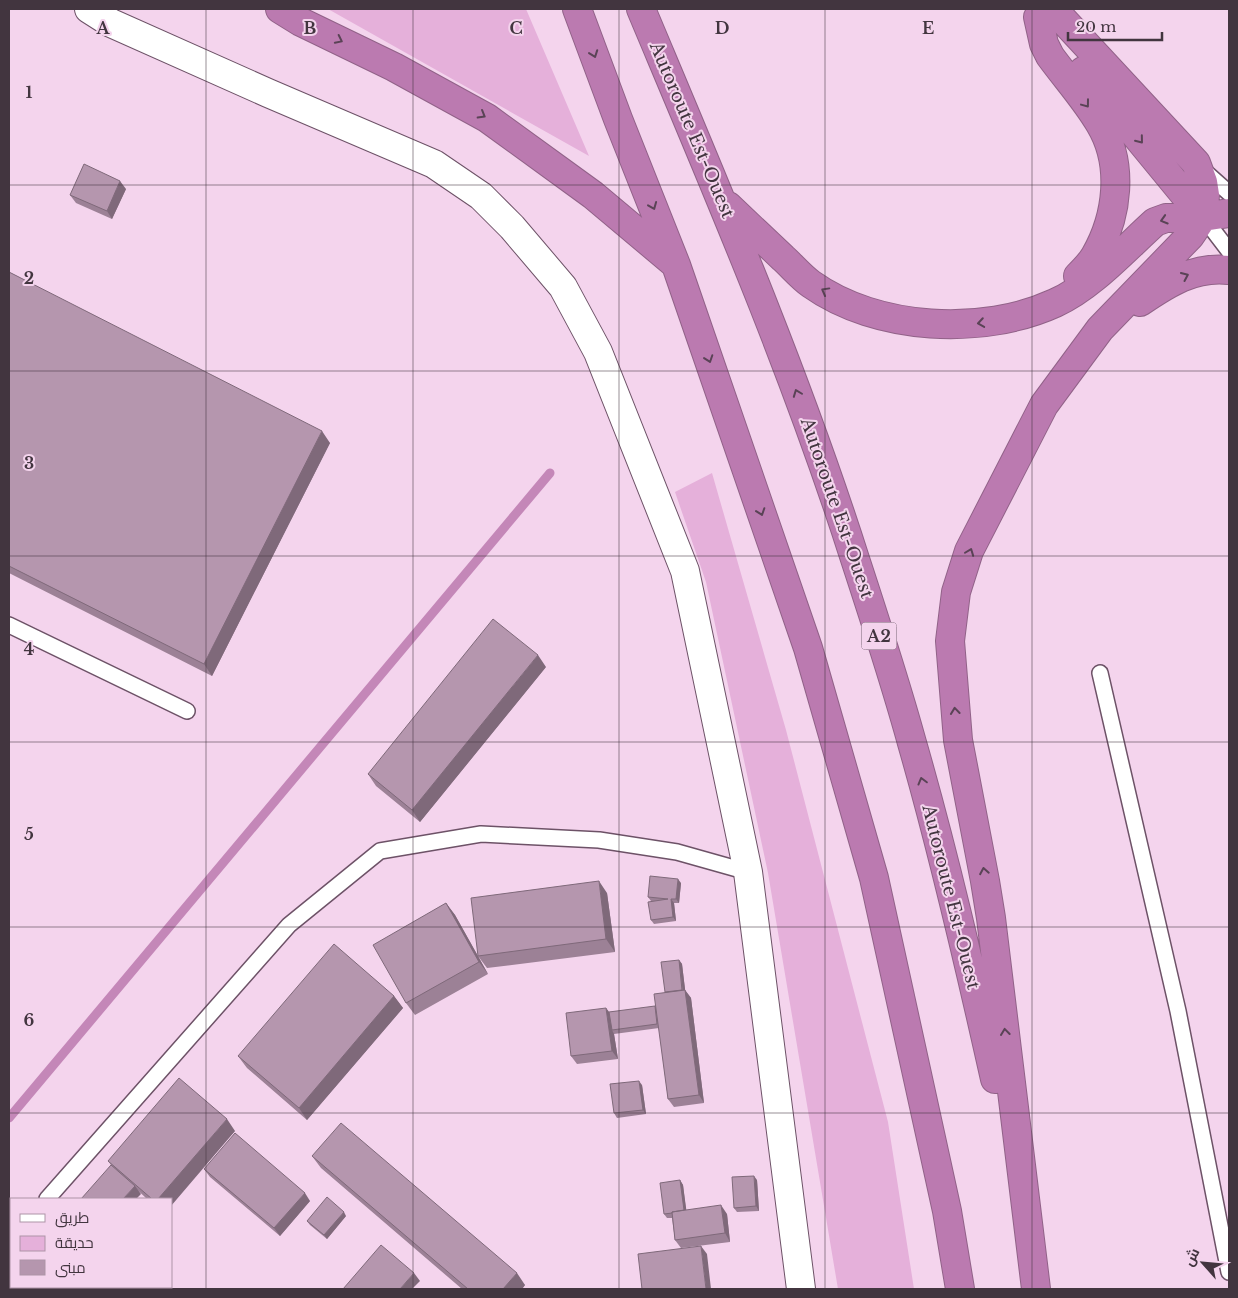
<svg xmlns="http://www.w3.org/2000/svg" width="1238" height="1298" font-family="'Libre Baskerville',Cairo,serif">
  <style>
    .green { fill: #e5b0da }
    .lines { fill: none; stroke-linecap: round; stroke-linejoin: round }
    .stream { stroke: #c487b8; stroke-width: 9 }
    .lane-casing { stroke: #6d5267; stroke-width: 18 }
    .secondary-casing { stroke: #6d5267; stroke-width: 30 }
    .highway-casing { stroke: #916288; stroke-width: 30 }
    .lane { stroke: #fff; stroke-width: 15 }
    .secondary { stroke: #fff; stroke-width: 28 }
    .highway { stroke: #bb7ab0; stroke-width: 28 }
    .wall { fill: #9c8196 }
    .shaded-wall { fill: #7f697a }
    .building { fill: #b596ae; stroke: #7f697a }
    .oneway { stroke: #5a4356 }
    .grid { fill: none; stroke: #42353f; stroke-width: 1; stroke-opacity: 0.55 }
    .labels { text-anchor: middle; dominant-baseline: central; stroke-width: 4; stroke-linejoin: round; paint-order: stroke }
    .shield { fill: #f4d4ed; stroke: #776573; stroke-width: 1 }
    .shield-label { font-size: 16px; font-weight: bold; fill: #42353f }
    .street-label { font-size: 18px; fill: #42353f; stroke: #f4d4ed }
    .grid-label { font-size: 16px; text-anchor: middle; font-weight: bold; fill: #42353f; stroke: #f4d4ed; stroke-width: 4; stroke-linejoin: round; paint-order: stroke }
  </style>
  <rect width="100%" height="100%" fill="#f4d4ed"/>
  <path class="green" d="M 328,9 L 526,9 L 589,156 Z
    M 712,473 L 786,730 L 888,1122 L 914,1289 L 838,1289 L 768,873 L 706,582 L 675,492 Z"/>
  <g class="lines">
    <path class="stream" d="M 9,1118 L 550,473"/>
    <defs>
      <path id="lane" d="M 1202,169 L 1229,193
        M 1203,217 L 1229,251
        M 9,625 L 187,711
        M 1100,673 L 1178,1011 L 1229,1272
        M 47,1199 L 289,925 L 380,851 L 481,834 L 599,840 L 677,852 L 748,872
        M 9,1243 L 11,1240"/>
      <path id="secondary" d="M 89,9 L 111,23 L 268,93 L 434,164 L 481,196 L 512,227 L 563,287 L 598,352 L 685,571 L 748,872 L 801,1289"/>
      <path id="highway" d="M 280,9 L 301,22 L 394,67 L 487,118 L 593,195 L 674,263
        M 577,9 L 618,119 L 676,265 L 808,648 L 874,878 L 947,1211 L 960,1289
        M 641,9 C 717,190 795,371 855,559 C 875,620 895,681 912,743 C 944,854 970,967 995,1079
        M 1038,17 L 1044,44 L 1050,56 C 1066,78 1086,100 1100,124 C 1124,164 1118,216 1095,256 C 1091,263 1084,270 1078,276
        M 1083,71 L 1203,217
        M 728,206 C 746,223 765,241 783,258 C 792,266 801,277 811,284 C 877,331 983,336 1055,303 C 1091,287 1126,248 1155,222 L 1166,218 L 1203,217 L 1229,213
        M 1140,302 C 1168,283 1194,266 1229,270
        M 1036,1289 L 991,918 L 985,881 L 958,740 L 950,641 L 956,592 L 969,551 L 1044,405 L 1100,329 L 1190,236 L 1203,217 L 1205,195 L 1203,182 L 1196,163 L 1053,9"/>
    </defs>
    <use href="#lane" class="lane-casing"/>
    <use href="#secondary" class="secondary-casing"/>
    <use href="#highway" class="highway-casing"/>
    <use href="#lane" class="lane"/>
    <use href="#secondary" class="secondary"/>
    <use href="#highway" class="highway"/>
  </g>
  <path class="wall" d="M 126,189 L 112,219 L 76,203 L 70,195 Z
    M 9,272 L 330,443 L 212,676 L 9,573 Z
    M 546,667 L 420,822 L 376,786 L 368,774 Z
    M 681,883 L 679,903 L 674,903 L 676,921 L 654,924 L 651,920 L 651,901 L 648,897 Z
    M 607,893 L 615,952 L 487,968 L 478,956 Z
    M 446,903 L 455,915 L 488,974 L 415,1015 L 406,1003 Z
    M 679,960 L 682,964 L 685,990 L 691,998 L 704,1103 L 674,1107 L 668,1099 L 659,1028 L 614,1034 L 618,1059 L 577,1064 L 571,1056 L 606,1008 L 609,1012 L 656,1007 L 665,992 Z
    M 394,996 L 403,1008 L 307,1120 L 247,1068 L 238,1056 Z
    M 642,1085 L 646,1114 L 617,1118 L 614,1113 Z
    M 235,1131 L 171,1199 L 147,1199 L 111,1165 L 108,1161 Z
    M 312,1156 L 525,1285 L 522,1289 L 462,1289 L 321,1168 Z
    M 204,1169 L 310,1201 L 280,1236 L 210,1177 Z
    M 680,1180 L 683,1185 L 686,1210 L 727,1214 L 730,1242 L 681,1248 L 675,1240 L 672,1218 L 667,1218 L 664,1214 Z
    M 757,1180 L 759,1211 L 737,1212 L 734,1208 Z
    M 346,1216 L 327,1239 L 310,1225 L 307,1221 Z"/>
  <path class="shaded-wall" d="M 120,181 L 126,189 L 112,219 L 107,211 Z
    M 322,431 L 330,443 L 212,676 L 204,664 Z
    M 538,655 L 546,667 L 420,822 L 412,810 Z
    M 678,879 L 681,883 L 679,903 L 676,899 Z
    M 599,881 L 607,893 L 615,952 L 606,939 Z
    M 671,899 L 674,903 L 676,921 L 673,917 Z
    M 446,903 L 455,915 L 488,974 L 479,962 Z
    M 679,960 L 682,964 L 686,997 L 683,992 Z
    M 685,990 L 691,998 L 704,1103 L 699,1095 Z
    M 394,996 L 403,1008 L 307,1120 L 299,1108 Z
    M 606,1008 L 612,1016 L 612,1030 L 614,1034 L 618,1059 L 612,1051 Z
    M 639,1081 L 642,1085 L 646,1114 L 643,1110 Z
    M 227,1119 L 235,1131 L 171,1206 L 171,1199 L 158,1199 Z
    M 754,1176 L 757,1180 L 759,1211 L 756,1206 Z
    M 680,1180 L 683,1185 L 687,1215 L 684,1211 Z
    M 135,1186 L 141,1194 L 136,1199 L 123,1199 Z
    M 305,1193 L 310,1201 L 280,1236 L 274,1228 Z
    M 721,1205 L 727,1214 L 730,1242 L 725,1233 Z
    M 344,1212 L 346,1216 L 327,1239 L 324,1235 Z
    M 701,1246 L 707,1254 L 711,1289 L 706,1289 Z
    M 414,1273 L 420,1281 L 412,1289 L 400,1289 Z
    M 517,1273 L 525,1285 L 522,1289 L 503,1289 Z"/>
  <path class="building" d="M 84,164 L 120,181 L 107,211 L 70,195 Z
    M 9,272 L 322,431 L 204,664 L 9,566 Z
    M 493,619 L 538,655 L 412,810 L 368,774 Z
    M 650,876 L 678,879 L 676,899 L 671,899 L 673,917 L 651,920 L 648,902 L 668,899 L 648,897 Z
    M 599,881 L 606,939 L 478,956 L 471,898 Z
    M 446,903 L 479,962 L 406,1003 L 373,945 Z
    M 334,944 L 394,996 L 299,1108 L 238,1056 Z
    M 679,960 L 682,990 L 665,992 L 661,962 Z
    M 685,990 L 699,1095 L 668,1099 L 654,994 Z
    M 655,1006 L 657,1024 L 612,1030 L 609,1012 Z
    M 606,1008 L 612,1051 L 571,1056 L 566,1013 Z
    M 179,1078 L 227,1119 L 158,1199 L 152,1199 L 108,1161 Z
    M 639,1081 L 643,1110 L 614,1113 L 610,1084 Z
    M 341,1123 L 517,1273 L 503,1289 L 468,1289 L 312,1156 Z
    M 235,1133 L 305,1193 L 274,1228 L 204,1169 Z
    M 111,1165 L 135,1186 L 123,1199 L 81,1199 Z
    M 754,1176 L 756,1206 L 734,1208 L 732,1177 Z
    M 680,1180 L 684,1210 L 672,1212 L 672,1213 L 664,1214 L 660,1183 Z
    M 327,1197 L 344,1212 L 324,1235 L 307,1221 Z
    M 721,1205 L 725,1233 L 675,1240 L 672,1212 Z
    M 381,1245 L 414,1273 L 400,1289 L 343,1289 Z
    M 701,1246 L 706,1289 L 642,1289 L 638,1254 Z"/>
  <defs><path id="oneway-chevron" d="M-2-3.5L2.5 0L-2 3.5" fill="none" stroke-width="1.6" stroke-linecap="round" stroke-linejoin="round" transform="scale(1.25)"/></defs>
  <g class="oneway">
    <use href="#oneway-chevron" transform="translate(339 40) rotate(26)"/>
    <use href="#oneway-chevron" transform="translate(594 54) rotate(70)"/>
    <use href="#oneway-chevron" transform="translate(1086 104) rotate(53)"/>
    <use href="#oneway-chevron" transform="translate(482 115) rotate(30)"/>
    <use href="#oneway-chevron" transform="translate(1140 140) rotate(51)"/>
    <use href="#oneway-chevron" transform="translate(653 206) rotate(68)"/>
    <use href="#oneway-chevron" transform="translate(1164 220) rotate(163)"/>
    <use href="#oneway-chevron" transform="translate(1185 276) rotate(-24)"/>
    <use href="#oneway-chevron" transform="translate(825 291) rotate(-151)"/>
    <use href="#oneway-chevron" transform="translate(981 323) rotate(171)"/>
    <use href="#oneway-chevron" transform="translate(709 359) rotate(71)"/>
    <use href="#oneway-chevron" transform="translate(797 393) rotate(-111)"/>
    <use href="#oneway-chevron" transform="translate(761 512) rotate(71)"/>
    <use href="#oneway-chevron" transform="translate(970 552) rotate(-69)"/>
    <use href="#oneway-chevron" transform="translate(955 711) rotate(-96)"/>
    <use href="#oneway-chevron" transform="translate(922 781) rotate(-105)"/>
    <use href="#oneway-chevron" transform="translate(984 871) rotate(-100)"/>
    <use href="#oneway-chevron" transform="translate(1005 1032) rotate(-97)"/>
  </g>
  <path class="grid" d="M 206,9 L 206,1289M 413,9 L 413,1289M 619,9 L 619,1289M 825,9 L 825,1289M 1032,9 L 1032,1289M 9,185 L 1229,185M 9,371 L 1229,371M 9,556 L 1229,556M 9,742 L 1229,742M 9,927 L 1229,927M 9,1113 L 1229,1113"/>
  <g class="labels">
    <rect class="shield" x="861.5" y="622.5" width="35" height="27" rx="4"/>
    <g class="shield-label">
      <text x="879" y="636">A2</text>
    </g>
    <g class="street-label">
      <text transform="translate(692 130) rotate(67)">Autoroute Est-Ouest</text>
      <text transform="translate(837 508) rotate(71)">Autoroute Est-Ouest</text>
      <text transform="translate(951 897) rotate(76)">Autoroute Est-Ouest</text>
    </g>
  </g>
  <g class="grid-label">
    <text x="103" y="34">A</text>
    <text x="310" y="34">B</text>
    <text x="516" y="34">C</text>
    <text x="722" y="34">D</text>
    <text x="928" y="34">E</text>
    <text x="29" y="98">1</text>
    <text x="29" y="284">2</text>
    <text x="29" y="469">3</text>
    <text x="29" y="655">4</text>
    <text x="29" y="840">5</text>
    <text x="29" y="1026">6</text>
  </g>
  <rect width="1238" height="1298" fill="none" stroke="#42353f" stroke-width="20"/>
  <rect x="10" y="1198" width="162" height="90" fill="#f4d4ed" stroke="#ad94a7"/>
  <rect x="20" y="1214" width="25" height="8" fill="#ffffff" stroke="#ad94a7"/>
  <text x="55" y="1223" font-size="15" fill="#42353f">طريق</text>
  <rect x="20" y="1236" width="25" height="15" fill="#e5b0da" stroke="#ad94a7"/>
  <text x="55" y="1248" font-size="15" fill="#42353f">حديقة</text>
  <rect x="20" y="1260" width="25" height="15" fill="#b596ae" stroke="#ad94a7"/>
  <text x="55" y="1273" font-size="15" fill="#42353f">مبنى</text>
  <g transform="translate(1203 1263) rotate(297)" stroke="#f4d4ed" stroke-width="4" paint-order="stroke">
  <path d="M0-4L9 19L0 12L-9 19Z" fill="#42353f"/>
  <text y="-8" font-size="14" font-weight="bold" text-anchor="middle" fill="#42353f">ش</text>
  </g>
  <path d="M1068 32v8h94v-8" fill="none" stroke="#42353f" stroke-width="2.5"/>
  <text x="1076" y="32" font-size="15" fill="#42353f" stroke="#f4d4ed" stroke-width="4" paint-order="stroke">20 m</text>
</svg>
